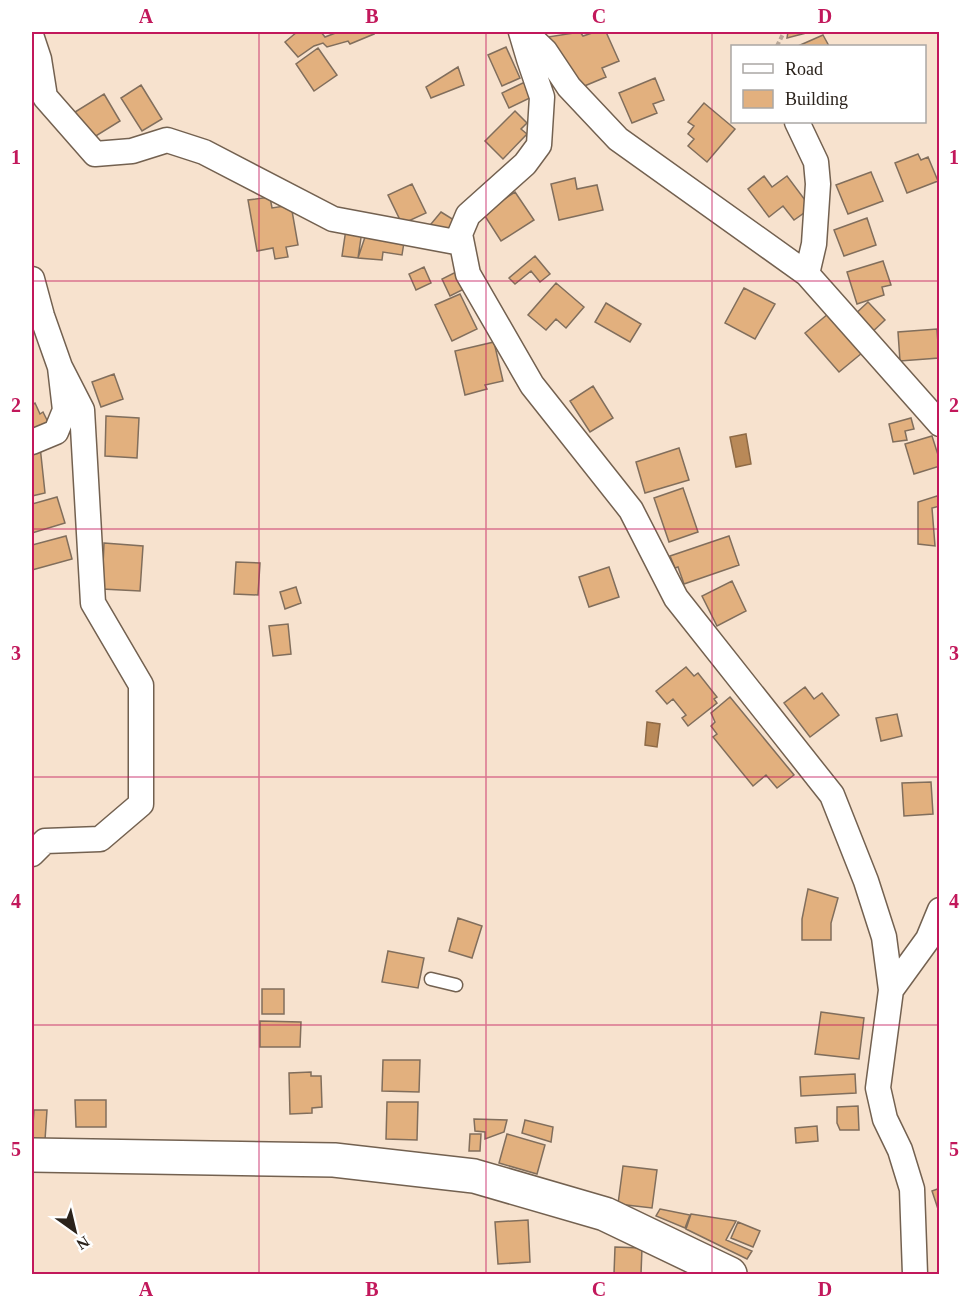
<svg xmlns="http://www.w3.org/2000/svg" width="971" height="1306" font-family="Georgia,serif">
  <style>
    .water { fill: #b98958; stroke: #8e6a46; stroke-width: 1.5 }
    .building { fill: #e2b07e; stroke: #816e5c; stroke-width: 1.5 }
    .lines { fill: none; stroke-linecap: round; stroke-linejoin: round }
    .lane-casing { stroke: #736150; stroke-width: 15 }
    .street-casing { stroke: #736150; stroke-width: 27 }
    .secondary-casing { stroke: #736150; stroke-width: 36 }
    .path { stroke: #b7a696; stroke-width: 4; stroke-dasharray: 4.5 3; stroke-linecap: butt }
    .lane { stroke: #fff; stroke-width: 12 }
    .street { stroke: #fff; stroke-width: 24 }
    .secondary { stroke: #fff; stroke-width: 33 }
    .grid { fill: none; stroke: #c2185b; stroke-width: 1.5; stroke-opacity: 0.55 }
    .neatline { fill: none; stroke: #c2185b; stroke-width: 2 }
    .grid-label { font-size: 20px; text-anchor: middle; font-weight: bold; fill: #c2185b }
  </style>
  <rect width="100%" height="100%" fill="#f7e2ce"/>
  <path class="water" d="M 746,434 L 751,464 L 736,467 L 730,437 Z
    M 647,722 L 660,724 L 657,747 L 645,745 Z"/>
  <path class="building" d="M 297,32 L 321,32 L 325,37 L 338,32 L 373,32 L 374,34 L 350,44 L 348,41 L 327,47 L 323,43 L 314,46 L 298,57 L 285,42 Z
    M 580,32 L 583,36 L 595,32 L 606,32 L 619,61 L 602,68 L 606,77 L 582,87 L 548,37 Z
    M 788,32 L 810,32 L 787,38 Z
    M 823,35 L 829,46 L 798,46 Z
    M 506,47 L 520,78 L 502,86 L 488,55 Z
    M 318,48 L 337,75 L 314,91 L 296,64 Z
    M 458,67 L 464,85 L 431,98 L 426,87 Z
    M 655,78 L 664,100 L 653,104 L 657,113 L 632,123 L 619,93 Z
    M 527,81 L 534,96 L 509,108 L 502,93 Z
    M 141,85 L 162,119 L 142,131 L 121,98 Z
    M 104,94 L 120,121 L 91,139 L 75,112 Z
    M 704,103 L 735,129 L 707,162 L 688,146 L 694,139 L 688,134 L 694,126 L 688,122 Z
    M 515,111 L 527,123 L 521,129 L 527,134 L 503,159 L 485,141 Z
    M 918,154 L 921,160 L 928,157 L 938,181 L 907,193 L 895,163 Z
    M 871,172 L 883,201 L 848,214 L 836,185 Z
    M 764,176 L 772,187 L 787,176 L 811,208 L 794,220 L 783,206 L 769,217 L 748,189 Z
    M 575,178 L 577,189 L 597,185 L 603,210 L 559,220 L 551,184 Z
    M 412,184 L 426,213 L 402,224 L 388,195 Z
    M 515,192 L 534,220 L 501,241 L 483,213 Z
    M 270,197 L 272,208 L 291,205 L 298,245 L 286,247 L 288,257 L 275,259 L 273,248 L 257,251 L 248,200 Z
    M 441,212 L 454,220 L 447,235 L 426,230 Z
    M 867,218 L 876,245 L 844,256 L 834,230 Z
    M 346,229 L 362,231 L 358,258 L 342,256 Z
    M 367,231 L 405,236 L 402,255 L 383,252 L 382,260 L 358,258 Z
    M 535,256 L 550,274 L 540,282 L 531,271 L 515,284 L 509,278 Z
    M 883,261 L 891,285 L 882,287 L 884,295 L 857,304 L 847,272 Z
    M 424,267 L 431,283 L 416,290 L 409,274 Z
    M 458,271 L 466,288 L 450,296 L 442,279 Z
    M 556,283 L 584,307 L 566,328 L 556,319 L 546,330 L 528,315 Z
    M 744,288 L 775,304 L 755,339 L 725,323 Z
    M 460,294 L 477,329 L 452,341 L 435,305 Z
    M 868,302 L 885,320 L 869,335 L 852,317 Z
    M 606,303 L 641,324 L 630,342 L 595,322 Z
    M 828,314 L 862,353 L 839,372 L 805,333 Z
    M 937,329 L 939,358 L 900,361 L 898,332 Z
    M 494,342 L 503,381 L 485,385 L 487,389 L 465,395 L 455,351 Z
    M 114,374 L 123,399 L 101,407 L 92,382 Z
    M 593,386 L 613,418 L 590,432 L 570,401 Z
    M 35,403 L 40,414 L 43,412 L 49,424 L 32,431 L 32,405 Z
    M 106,416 L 139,418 L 137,458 L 105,456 Z
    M 911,418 L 914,429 L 905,431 L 907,440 L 893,442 L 889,424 Z
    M 932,436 L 940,461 L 940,466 L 914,474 L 905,444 Z
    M 40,446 L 45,493 L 32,496 L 32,450 Z
    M 679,448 L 689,480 L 645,493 L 636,462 Z
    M 683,488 L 698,532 L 669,542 L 654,498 Z
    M 940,495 L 940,506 L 932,508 L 935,546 L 918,544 L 918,502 Z
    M 57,497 L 65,523 L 32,533 L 32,504 Z
    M 66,536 L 72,559 L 32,570 L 32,545 Z
    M 729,536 L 739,565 L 684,584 L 678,567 L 675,568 L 670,556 Z
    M 104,543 L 143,546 L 140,591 L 102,589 Z
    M 236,562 L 260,563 L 258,595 L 234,594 Z
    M 609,567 L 619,597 L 589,607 L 579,577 Z
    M 732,581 L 746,611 L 717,626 L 702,596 Z
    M 296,587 L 301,603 L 285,609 L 280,592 Z
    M 288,624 L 291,654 L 273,656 L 269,626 Z
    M 686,667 L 694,676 L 698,673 L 717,697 L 714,699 L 717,703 L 688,726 L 682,718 L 686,715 L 673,699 L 667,704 L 656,691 Z
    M 805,687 L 814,699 L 822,693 L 839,715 L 810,737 L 784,703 Z
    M 730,697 L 794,775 L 777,788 L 766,775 L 753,786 L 713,737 L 717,734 L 711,726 L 715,722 L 711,713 Z
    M 897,714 L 902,736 L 881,741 L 876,718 Z
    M 931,782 L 933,814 L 904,816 L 902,783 Z
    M 808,889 L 838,898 L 831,923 L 831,940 L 802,940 L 802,919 Z
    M 458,918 L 482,926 L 472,958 L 449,951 Z
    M 388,951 L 424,958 L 418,988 L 382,982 Z
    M 262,989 L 284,989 L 284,1014 L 262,1014 Z
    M 821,1012 L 864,1018 L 859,1059 L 815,1054 Z
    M 260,1021 L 301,1022 L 300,1047 L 260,1047 Z
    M 383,1060 L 420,1060 L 419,1092 L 382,1091 Z
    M 311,1072 L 311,1076 L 321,1076 L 322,1107 L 312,1108 L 312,1113 L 290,1114 L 289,1073 Z
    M 855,1074 L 856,1093 L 801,1096 L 800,1077 Z
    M 75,1100 L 106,1100 L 106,1127 L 76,1127 Z
    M 387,1102 L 418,1102 L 417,1140 L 386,1139 Z
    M 858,1106 L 859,1130 L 840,1130 L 837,1123 L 837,1107 Z
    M 34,1110 L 47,1110 L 45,1140 L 32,1139 Z
    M 474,1119 L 507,1120 L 504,1132 L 485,1139 L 485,1132 L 475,1131 Z
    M 525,1120 L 553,1127 L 551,1142 L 522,1133 Z
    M 817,1126 L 818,1141 L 796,1143 L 795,1128 Z
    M 470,1134 L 481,1134 L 480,1151 L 469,1151 Z
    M 507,1134 L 545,1145 L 537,1174 L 499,1163 Z
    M 623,1166 L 657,1170 L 652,1208 L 618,1204 Z
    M 940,1188 L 940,1215 L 932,1191 Z
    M 660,1209 L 690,1215 L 685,1228 L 656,1216 Z
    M 691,1214 L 736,1221 L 726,1240 L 752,1251 L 747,1259 L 686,1229 Z
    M 528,1220 L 530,1262 L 498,1264 L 495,1222 Z
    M 738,1222 L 760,1231 L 753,1247 L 731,1238 Z
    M 615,1247 L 642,1248 L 641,1274 L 614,1274 Z"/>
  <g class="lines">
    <defs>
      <path id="lane" d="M 431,979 L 456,985"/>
      <path id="street" d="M 521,32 L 529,59 L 542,97 L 539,145 L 525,164 L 468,215 L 460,234 L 468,274 L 532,385 L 631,510 L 676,598 L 832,795 L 866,881 L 884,937 L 891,990 L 878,1088 L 885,1119 L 900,1150 L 912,1189 L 915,1274
        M 525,32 L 545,51 L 569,87 L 618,139 L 807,274 L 940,424
        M 32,38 L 39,59 L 45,97 L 95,154 L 132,151 L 167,140 L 204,152 L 333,219 L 461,243
        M 797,122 L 816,162 L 818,184 L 814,244 L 807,274
        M 32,279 L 42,316 L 60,367 L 65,410 L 56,432 L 32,442
        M 32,854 L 45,841 L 100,839 L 141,804 L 141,685 L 93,603 L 82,410 L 60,367
        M 891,990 L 928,939 L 940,910"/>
      <path id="secondary" d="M 32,1155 L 334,1160 L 474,1176 L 605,1214 L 730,1274"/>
    </defs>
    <use href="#lane" class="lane-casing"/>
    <use href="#street" class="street-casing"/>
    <use href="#secondary" class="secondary-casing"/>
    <path class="path" d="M 777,46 L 784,32"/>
    <use href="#lane" class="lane"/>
    <use href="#street" class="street"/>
    <use href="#secondary" class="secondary"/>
  </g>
  <path class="grid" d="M 259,32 L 259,1274M 486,32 L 486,1274M 712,32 L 712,1274M 32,281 L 940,281M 32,529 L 940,529M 32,777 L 940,777M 32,1025 L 940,1025"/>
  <rect width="971" height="1306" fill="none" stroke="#ffffff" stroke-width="66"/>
  <rect x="731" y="45" width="195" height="78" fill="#ffffff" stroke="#aaa7a4" stroke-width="1.5"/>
  <rect x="743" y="64" width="30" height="9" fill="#ffffff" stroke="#aaa7a4" stroke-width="1.5"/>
  <text x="785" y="75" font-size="18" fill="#2b231c">Road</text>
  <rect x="743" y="90" width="30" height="18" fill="#e2b07e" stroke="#aaa7a4" stroke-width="1.5"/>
  <text x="785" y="105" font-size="18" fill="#2b231c">Building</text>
  <g transform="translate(75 1231) rotate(146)" stroke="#ffffff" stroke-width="4.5" paint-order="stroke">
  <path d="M0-4.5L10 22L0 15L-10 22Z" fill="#2b231c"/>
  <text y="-9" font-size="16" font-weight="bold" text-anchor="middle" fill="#2b231c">N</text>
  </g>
  <rect x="33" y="33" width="905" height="1240" class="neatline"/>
  <g class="grid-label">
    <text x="146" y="23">A</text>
    <text x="372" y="23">B</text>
    <text x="599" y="23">C</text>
    <text x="825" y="23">D</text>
    <text x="16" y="164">1</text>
    <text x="954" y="164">1</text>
    <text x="16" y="412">2</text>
    <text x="954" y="412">2</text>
    <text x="16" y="660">3</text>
    <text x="954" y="660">3</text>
    <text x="16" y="908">4</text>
    <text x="954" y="908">4</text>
    <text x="16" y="1156">5</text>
    <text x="954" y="1156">5</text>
    <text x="146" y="1296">A</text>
    <text x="372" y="1296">B</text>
    <text x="599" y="1296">C</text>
    <text x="825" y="1296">D</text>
  </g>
</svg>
